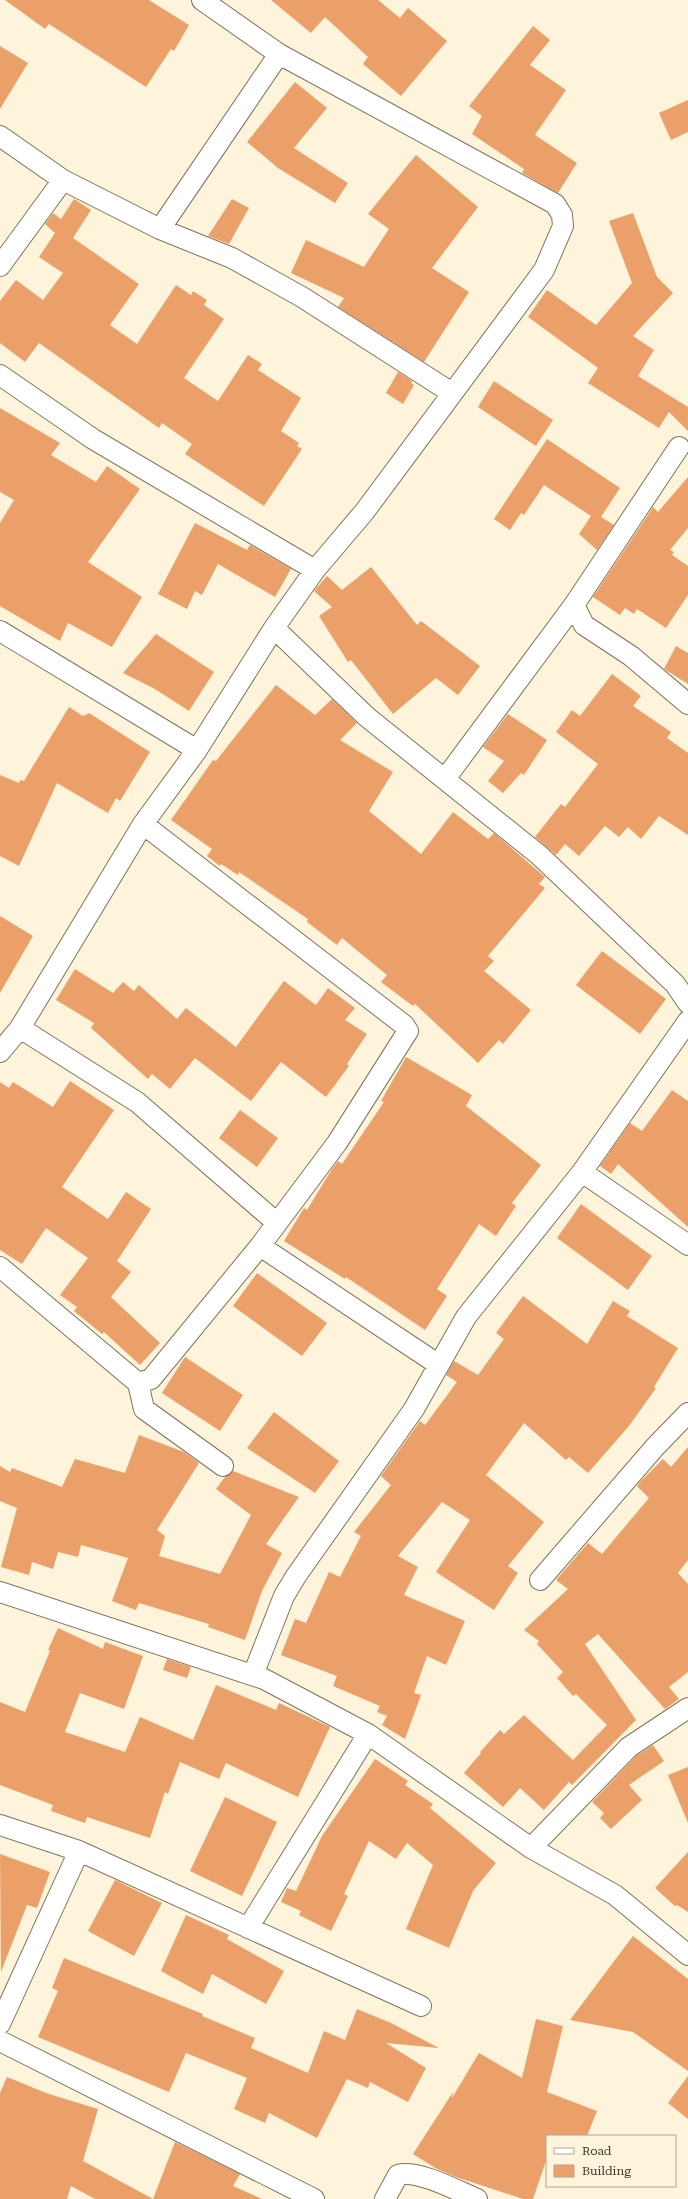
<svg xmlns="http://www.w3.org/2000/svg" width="688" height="2199" font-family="'Roboto Serif',serif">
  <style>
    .building { fill: #eca069 }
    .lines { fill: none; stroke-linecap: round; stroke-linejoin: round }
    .minor-casing { stroke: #7d745e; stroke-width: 22 }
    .minor { stroke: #fff; stroke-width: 20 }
  </style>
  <rect width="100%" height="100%" fill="#fef4db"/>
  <path class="building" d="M 5,0 L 149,0 L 189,25 L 174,51 L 171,49 L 146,87 L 49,24 L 45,29 Z
    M 271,0 L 378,0 L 400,18 L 408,8 L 447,41 L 401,96 L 363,64 L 368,57 L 325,17 L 311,33 Z
    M 533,26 L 550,40 L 530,65 L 566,90 L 535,135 L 577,163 L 558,193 L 522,173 L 524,169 L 472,134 L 482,116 L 469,106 Z
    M 0,46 L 28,63 L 0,109 Z
    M 295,82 L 327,108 L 294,148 L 348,183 L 335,203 L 278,168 L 247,142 Z
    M 688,100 L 688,132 L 671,140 L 659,113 Z
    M 416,155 L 478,207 L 432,268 L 469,292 L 424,362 L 338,307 L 344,298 L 291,273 L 306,240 L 364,267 L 389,229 L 368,214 Z
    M 74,199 L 91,210 L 73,238 L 139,284 L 110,325 L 137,344 L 176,285 L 191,295 L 193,291 L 207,300 L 204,305 L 224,319 L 184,378 L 218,401 L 248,355 L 262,364 L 258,370 L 301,398 L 281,431 L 299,443 L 297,446 L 302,449 L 264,506 L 185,454 L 192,444 L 162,423 L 159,428 L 39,343 L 25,362 L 0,343 L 0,301 L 16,280 L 43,300 L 63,273 L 39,257 L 55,233 L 45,224 L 53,213 L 61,219 Z
    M 232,199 L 249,208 L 229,244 L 208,236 Z
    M 633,213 L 657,277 L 673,293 L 633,336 L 654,350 L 638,376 L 688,407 L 688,431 L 669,412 L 659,428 L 588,383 L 598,368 L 528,317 L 547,290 L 596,325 L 632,283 L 609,221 Z
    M 398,372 L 412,381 L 411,383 L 414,385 L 403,404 L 386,393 Z
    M 494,381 L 553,420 L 536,446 L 478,407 Z
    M 0,408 L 60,443 L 51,455 L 96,482 L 107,466 L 140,489 L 88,562 L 142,597 L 112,647 L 68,623 L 60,641 L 0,606 L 0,523 L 14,500 L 0,492 Z
    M 547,439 L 620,488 L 601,517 L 614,525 L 597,550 L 579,534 L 591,516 L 544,485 L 524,515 L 521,513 L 510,530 L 494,519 Z
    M 688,477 L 688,528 L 670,550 L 674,552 L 672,555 L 688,566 L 688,595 L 666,628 L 637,609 L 634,614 L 625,608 L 620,615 L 593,597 L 650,512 L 653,507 L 658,512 Z
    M 195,523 L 247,550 L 250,545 L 291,569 L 275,597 L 218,564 L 202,595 L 195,591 L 187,609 L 158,594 Z
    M 371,567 L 417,625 L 421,621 L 480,666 L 458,695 L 436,678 L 393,714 L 351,660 L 348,662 L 319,616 L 332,607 L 314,591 L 327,576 L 342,590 Z
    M 156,634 L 214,672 L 189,711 L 155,689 L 123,673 Z
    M 676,646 L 688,653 L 688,684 L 664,669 Z
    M 612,674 L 641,696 L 633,706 L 671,732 L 667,738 L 688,753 L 688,835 L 659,816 L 641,839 L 628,827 L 619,837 L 605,826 L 579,856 L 565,844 L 556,855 L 535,837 L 561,804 L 565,807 L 598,764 L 556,732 L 572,710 L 580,716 Z
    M 276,685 L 315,715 L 332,699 L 357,723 L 340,740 L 393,772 L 369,811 L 421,854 L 453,812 L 488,839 L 494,833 L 545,877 L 539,884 L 545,888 L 488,956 L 494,961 L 484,971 L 531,1010 L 503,1044 L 499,1040 L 478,1063 L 415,1004 L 413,1006 L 381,982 L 387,975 L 342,938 L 337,945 L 307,922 L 308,919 L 239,872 L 238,875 L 221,864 L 220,866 L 207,856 L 212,849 L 171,820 L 213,760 L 216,761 Z
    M 69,707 L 83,716 L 89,713 L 150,752 L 120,801 L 116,798 L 108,813 L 57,783 L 19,866 L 0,856 L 0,775 L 19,783 L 20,780 L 24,781 Z
    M 508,714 L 547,740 L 524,775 L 521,773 L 503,793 L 488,781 L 504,761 L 483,747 Z
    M 0,916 L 33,936 L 0,993 Z
    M 602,951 L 666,999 L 640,1034 L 576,985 Z
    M 75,969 L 113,993 L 123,982 L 134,991 L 139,985 L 177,1019 L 186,1008 L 236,1047 L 284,981 L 316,1005 L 328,988 L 355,1008 L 345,1020 L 367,1034 L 347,1064 L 349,1066 L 326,1097 L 281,1062 L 251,1101 L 195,1058 L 170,1089 L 152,1074 L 148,1079 L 91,1028 L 94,1023 L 56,1000 Z
    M 406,1057 L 472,1095 L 466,1106 L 541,1165 L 512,1203 L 516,1206 L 496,1236 L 479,1224 L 437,1289 L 447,1296 L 425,1330 L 346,1277 L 345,1279 L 284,1241 L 304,1208 L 307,1210 L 332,1169 L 338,1161 L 342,1164 L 384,1102 L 381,1101 Z
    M 70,1081 L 114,1110 L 62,1187 L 108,1219 L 126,1192 L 151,1209 L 117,1261 L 131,1272 L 111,1297 L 160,1343 L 140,1365 L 104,1332 L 102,1334 L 74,1311 L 77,1307 L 60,1295 L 88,1258 L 46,1228 L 22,1264 L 0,1250 L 0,1082 L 9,1088 L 13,1082 L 53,1107 Z
    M 672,1090 L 688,1101 L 688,1227 L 618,1164 L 611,1174 L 600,1166 L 630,1123 L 642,1131 Z
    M 240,1110 L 278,1138 L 257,1167 L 219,1138 Z
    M 581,1204 L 652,1256 L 628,1290 L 557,1238 Z
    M 257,1273 L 327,1323 L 302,1356 L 233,1306 Z
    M 523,1296 L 587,1344 L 613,1301 L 630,1311 L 627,1316 L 678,1348 L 654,1387 L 656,1388 L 629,1426 L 588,1473 L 569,1457 L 566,1460 L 524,1423 L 486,1475 L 544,1522 L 508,1566 L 518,1573 L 494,1610 L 436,1572 L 470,1520 L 442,1502 L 398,1556 L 418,1567 L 404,1595 L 465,1621 L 446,1665 L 427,1656 L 414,1693 L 421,1695 L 405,1739 L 382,1725 L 387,1716 L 377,1712 L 380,1706 L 333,1686 L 337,1676 L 281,1655 L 295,1619 L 306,1623 L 329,1572 L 340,1577 L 361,1536 L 354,1532 L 391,1485 L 381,1476 L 420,1421 L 425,1425 L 457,1382 L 446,1375 L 454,1361 L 478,1375 L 504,1339 L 496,1333 Z
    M 185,1357 L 243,1395 L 220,1431 L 162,1393 Z
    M 274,1412 L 339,1461 L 315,1493 L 247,1448 Z
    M 139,1435 L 184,1452 L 199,1463 L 157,1530 L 165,1536 L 159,1556 L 220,1574 L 251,1515 L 216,1489 L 225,1477 L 233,1471 L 299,1497 L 266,1544 L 282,1553 L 262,1591 L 245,1640 L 208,1627 L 209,1624 L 139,1603 L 136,1610 L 112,1601 L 128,1558 L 81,1545 L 78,1557 L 58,1552 L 53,1569 L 32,1562 L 29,1575 L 1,1567 L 17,1508 L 0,1501 L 0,1466 L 10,1472 L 12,1468 L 62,1487 L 75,1459 L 125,1473 Z
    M 688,1447 L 688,1560 L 678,1573 L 688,1584 L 688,1672 L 669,1687 L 679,1699 L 665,1709 L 598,1634 L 585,1644 L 636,1720 L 572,1785 L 569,1782 L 544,1810 L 520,1788 L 503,1807 L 464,1773 L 481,1753 L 480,1752 L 500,1730 L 504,1734 L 524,1715 L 573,1760 L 607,1725 L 576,1694 L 573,1696 L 557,1678 L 563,1672 L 537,1644 L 539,1641 L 524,1630 L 568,1589 L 556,1580 L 588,1543 L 602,1554 L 649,1498 L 637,1486 L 640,1482 L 663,1459 L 671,1467 Z
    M 58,1628 L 103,1649 L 105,1642 L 143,1656 L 124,1709 L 80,1693 L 65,1732 L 125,1752 L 140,1717 L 193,1740 L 216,1685 L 276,1710 L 279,1703 L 330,1727 L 298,1797 L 226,1763 L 219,1779 L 180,1762 L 168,1794 L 165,1792 L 150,1838 L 87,1817 L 85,1823 L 51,1811 L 53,1805 L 0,1785 L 0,1702 L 25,1712 L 50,1651 L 48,1650 Z
    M 167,1659 L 191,1667 L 187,1678 L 163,1670 Z
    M 653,1745 L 664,1761 L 629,1785 L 642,1800 L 611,1829 L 600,1818 L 604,1813 L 592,1802 L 636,1756 Z
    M 375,1759 L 408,1781 L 405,1785 L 433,1804 L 430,1808 L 496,1863 L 473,1891 L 449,1948 L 406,1929 L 433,1865 L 407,1843 L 396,1859 L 369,1841 L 344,1894 L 348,1896 L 331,1931 L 299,1915 L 301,1911 L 281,1902 L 287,1888 L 296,1891 L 322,1836 Z
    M 688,1767 L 688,1823 L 668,1775 Z
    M 225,1797 L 277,1822 L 242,1896 L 190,1871 Z
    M 688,1852 L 688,1912 L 677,1905 L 675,1906 L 655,1888 Z
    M 0,1854 L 50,1872 L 37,1908 L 27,1905 L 1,1972 Z
    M 115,1880 L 162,1903 L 134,1956 L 88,1931 Z
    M 186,1915 L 229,1935 L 227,1939 L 284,1971 L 266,2004 L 212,1974 L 203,1994 L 161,1971 Z
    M 633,1936 L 688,1979 L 688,2071 L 633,2032 L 570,2020 Z
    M 64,1958 L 203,2014 L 202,2016 L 255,2038 L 251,2048 L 308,2073 L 324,2031 L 345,2040 L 357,2009 L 391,2023 L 439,2048 L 386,2043 L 426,2068 L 408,2102 L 370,2082 L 368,2088 L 347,2079 L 317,2138 L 269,2113 L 265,2123 L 234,2109 L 247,2078 L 186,2053 L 169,2092 L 38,2037 L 58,1991 L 52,1988 Z
    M 536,2019 L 563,2026 L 547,2092 L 597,2111 L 587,2136 L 547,2136 L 547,2158 L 533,2199 L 523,2199 L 456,2177 L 437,2169 L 413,2154 L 453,2092 L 452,2098 L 479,2053 L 522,2078 Z
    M 688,2076 L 688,2119 L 668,2103 Z
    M 7,2077 L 46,2093 L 98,2109 L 83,2161 L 153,2199 L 175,2142 L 240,2174 L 233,2186 L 262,2199 L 95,2199 L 71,2186 L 67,2199 L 0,2199 L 0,2093 Z"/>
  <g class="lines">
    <defs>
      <path id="minor" d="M 0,136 L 63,180 L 160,229 L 232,258 L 302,297 L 452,393
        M 160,229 L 279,54
        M 0,266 L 63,180
        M 0,375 L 93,439 L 315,570
        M 574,605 L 584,625 L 631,656 L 688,704
        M 274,628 L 367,717 L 539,855 L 675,984 L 688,1003
        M 0,631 L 197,750
        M 445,779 L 574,605 L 679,447
        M 20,1028 L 137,1102 L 277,1223
        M 0,1052 L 20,1028 L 143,824 L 197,750 L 274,628 L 315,570 L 365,511 L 544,270 L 563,226 L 562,215 L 555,204 L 279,54 L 202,0
        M 582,1172 L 688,1245
        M 260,1246 L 439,1365
        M 0,1267 L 138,1383 L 151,1379 L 260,1246 L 337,1143 L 408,1031 L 404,1025 L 143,824
        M 138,1383 L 144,1409 L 223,1466
        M 540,1580 L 655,1447 L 688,1413
        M 0,1592 L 264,1679 L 368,1734 L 531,1848 L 615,1895 L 688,1955
        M 253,1675 L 284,1596 L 296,1576 L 414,1409 L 466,1317 L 582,1172 L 688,1021
        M 0,1825 L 79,1851 L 421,2006
        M 531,1848 L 629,1747 L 688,1708
        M 248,1928 L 368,1734
        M 0,2024 L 79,1851
        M 0,2041 L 314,2199
        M 385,2199 L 398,2175 C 417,2169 458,2191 477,2199"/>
    </defs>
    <use href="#minor" class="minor-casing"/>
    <use href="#minor" class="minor"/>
  </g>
  <rect x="546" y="2135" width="130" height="52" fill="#fef4db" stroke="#afa895"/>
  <rect x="554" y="2148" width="20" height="6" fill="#ffffff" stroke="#afa895"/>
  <text x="582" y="2155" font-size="12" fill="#39352b">Road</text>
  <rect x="554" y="2165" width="20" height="12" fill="#eca069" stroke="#afa895"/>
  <text x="582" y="2175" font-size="12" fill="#39352b">Building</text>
</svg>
